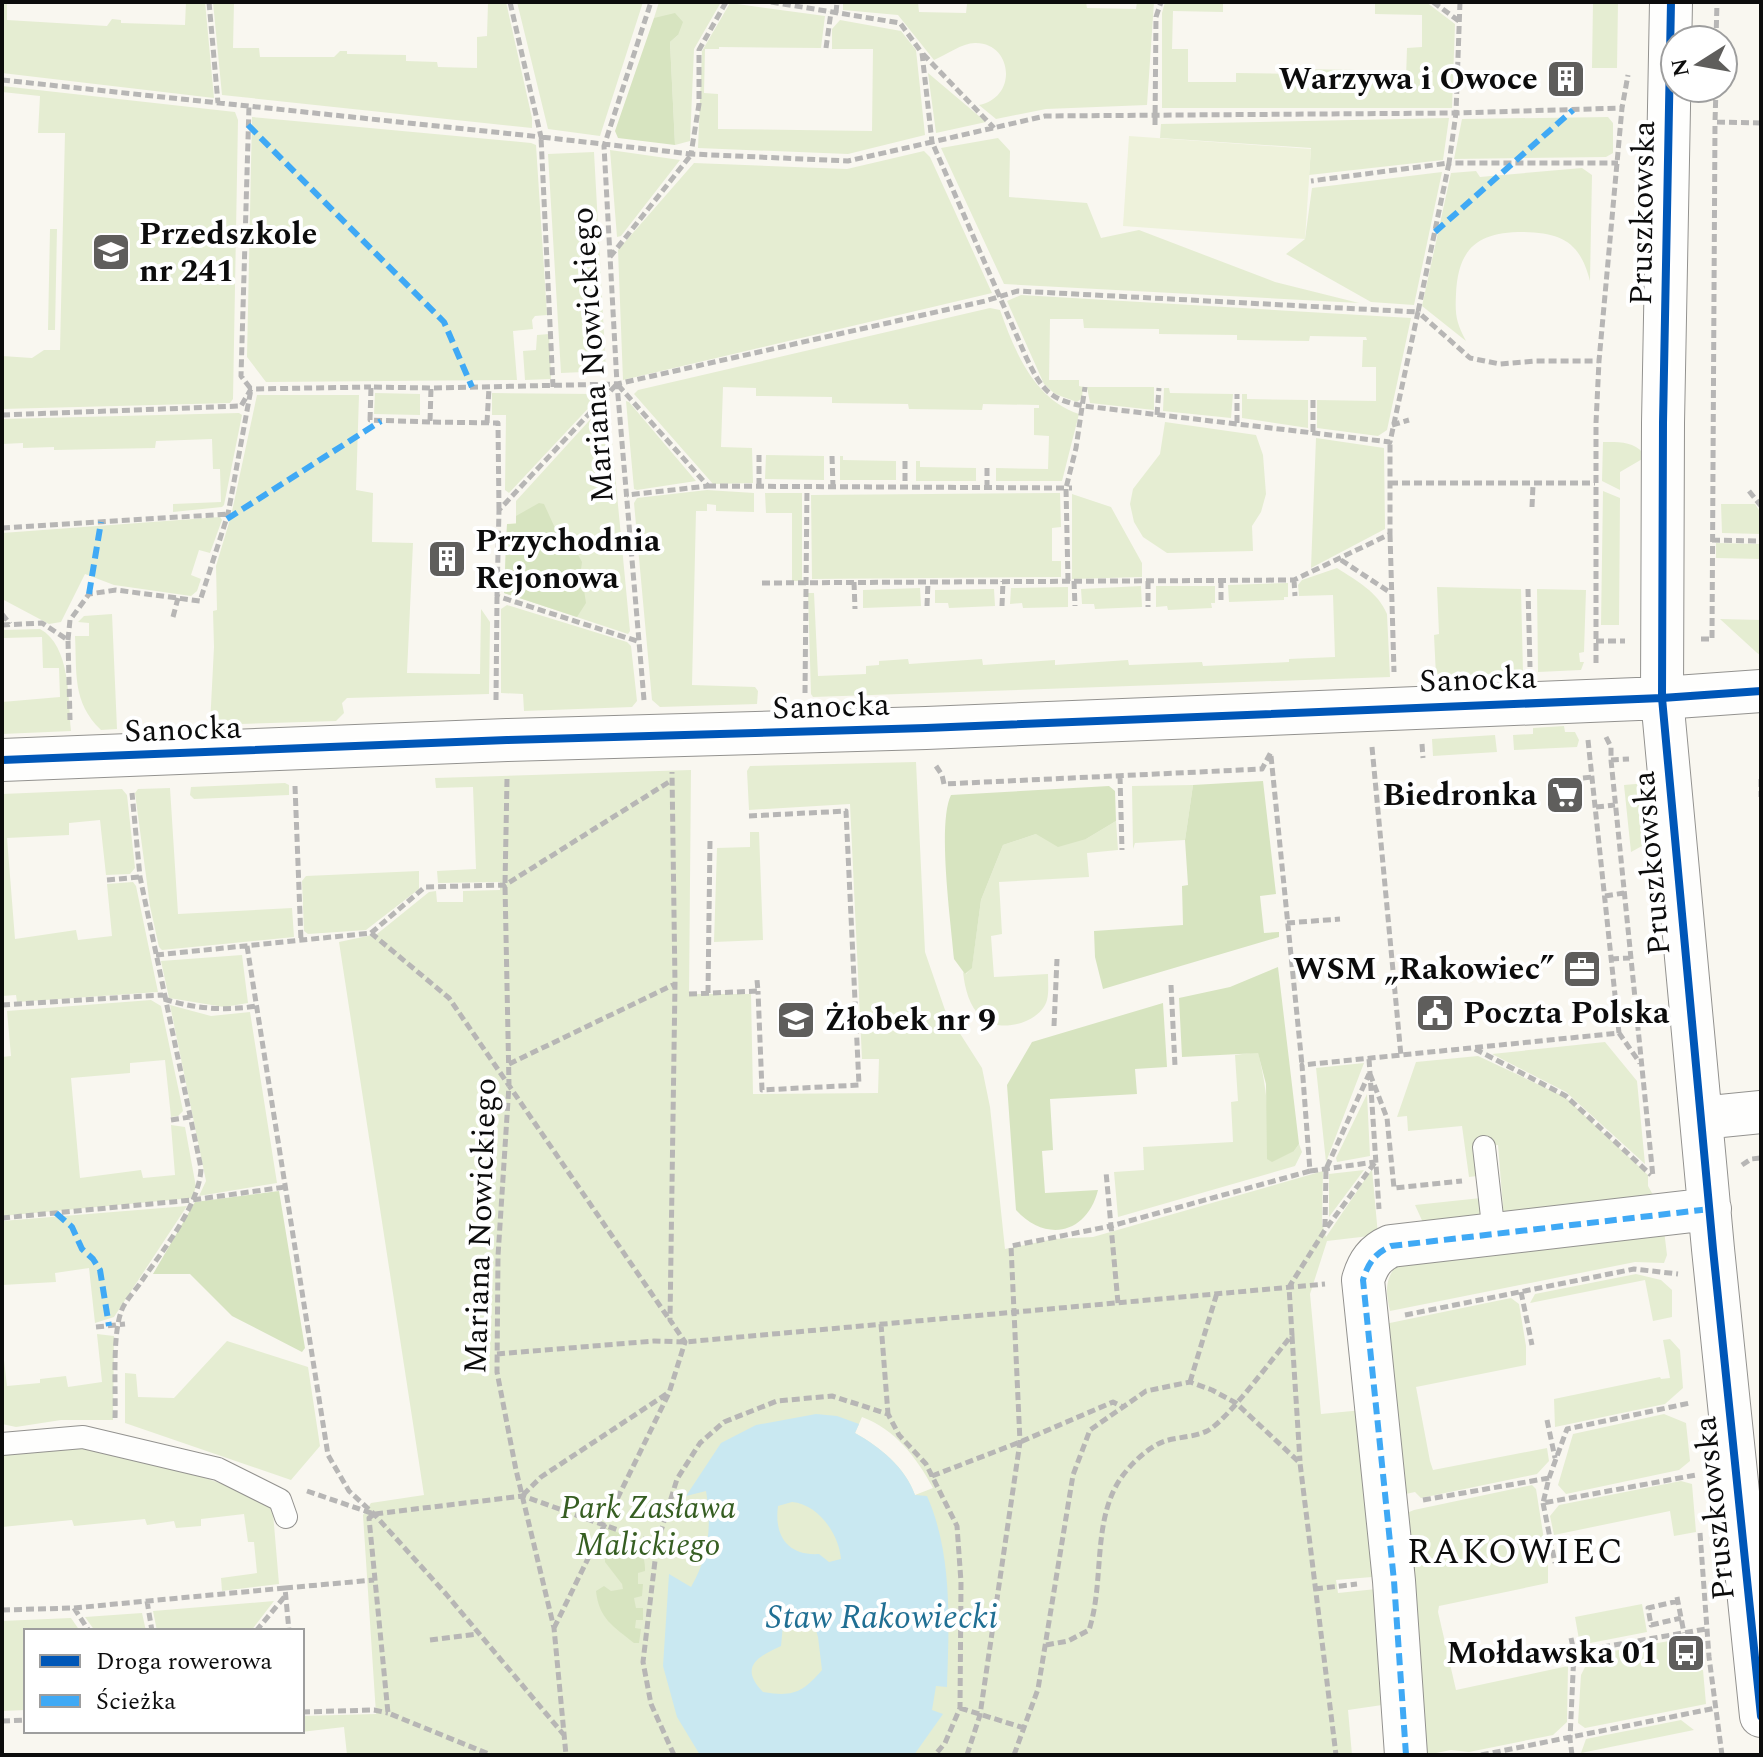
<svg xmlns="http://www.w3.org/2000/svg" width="1763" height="1757" font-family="Spectral,serif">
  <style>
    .green { fill: #e5edd2; fill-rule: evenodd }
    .forest { fill: #d7e4c0 }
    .pitch { fill: #eef2db }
    .water { fill: #c9e8f1; fill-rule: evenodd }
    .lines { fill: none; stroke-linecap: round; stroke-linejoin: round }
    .lane-casing { stroke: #93928f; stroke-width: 24 }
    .street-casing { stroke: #93928f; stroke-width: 44 }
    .path { stroke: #b7b6b5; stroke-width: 5; stroke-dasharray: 8 4; stroke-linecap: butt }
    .lane { stroke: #fefefd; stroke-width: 22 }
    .street { stroke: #fefefd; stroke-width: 42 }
    .quiet { stroke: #3fa9f5; stroke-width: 6; stroke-dasharray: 12 6; stroke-linecap: butt }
    .cycleway-casing { stroke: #fff; stroke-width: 13 }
    .cycleway { stroke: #0057b8; stroke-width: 8 }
    .labels { text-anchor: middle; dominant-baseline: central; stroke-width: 8; stroke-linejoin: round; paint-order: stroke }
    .poi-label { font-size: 32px; font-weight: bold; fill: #0c0c0c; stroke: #fff; text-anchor: end }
    .street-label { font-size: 32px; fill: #0c0c0c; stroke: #fff }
    .park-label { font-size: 32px; font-style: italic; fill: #365e22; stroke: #fff }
    .water-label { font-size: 34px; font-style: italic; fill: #206f93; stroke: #fff }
    .quarter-label { font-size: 36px; letter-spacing: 2px; fill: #0c0c0c; stroke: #fff }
  </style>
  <rect width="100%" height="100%" fill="#f9f7f0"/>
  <path class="green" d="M 2,2 L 7,2 L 7,20 L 107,26 L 112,19 L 121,20 L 121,23 L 185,25 L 186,2 L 205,2 L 214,98 L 2,73 Z
    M 213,2 L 234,2 L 233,48 L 259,48 L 260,57 L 334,57 L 340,51 L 347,51 L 347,54 L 406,55 L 406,61 L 437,62 L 438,67 L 477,68 L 477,37 L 487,36 L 488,3 L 454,2 L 506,2 L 532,118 L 532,128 L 222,95 Z
    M 517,2 L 643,2 L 600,136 L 548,129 Z
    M 659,2 L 721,2 L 694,49 L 690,141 L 675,145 L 670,42 L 678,35 L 654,18 Z
    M 843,2 L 918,2 L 919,12 L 966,13 L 967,4 L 1086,2 L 1087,8 L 1136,9 L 1137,2 L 1154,2 L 1147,105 L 1046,109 L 996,119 L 979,105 C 1019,97 1012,42 975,43 C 962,43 946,55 934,60 L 898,15 L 843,10 Z
    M 1165,2 L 1223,2 L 1223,12 L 1173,11 L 1172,49 L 1188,49 L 1188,82 L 1236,82 L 1236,73 L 1297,74 L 1298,69 L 1356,70 L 1356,78 L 1406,79 L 1407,48 L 1422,47 L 1422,15 L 1375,14 L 1375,2 L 1426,2 L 1455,24 L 1452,108 L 1162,108 L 1162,13 Z
    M 1593,2 L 1618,2 L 1617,68 L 1592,68 Z
    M 730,3 L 825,16 L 821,48 L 719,47 L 719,49 L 705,49 L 704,93 L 718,94 L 718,129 L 872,131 L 873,49 L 832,49 L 832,29 L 840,20 L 901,31 L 916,50 L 925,135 L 848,154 L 698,148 L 702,51 Z
    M 928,73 L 986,122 L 936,133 Z
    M 2,86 L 235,112 L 238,120 L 233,399 L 230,403 L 2,409 L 2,356 L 32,358 L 44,350 L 60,350 L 65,133 L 38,133 L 40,96 L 2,92 Z
    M 252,117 L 531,143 L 536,145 L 547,315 L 535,316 L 532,320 L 533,329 L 513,331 L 517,380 L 266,382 L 247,357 Z
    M 1608,117 L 1613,123 L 1613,153 L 1606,157 L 1454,159 L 1462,119 Z
    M 1449,118 L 1443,160 L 1309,175 L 1311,148 L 1160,138 L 1161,124 Z
    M 998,138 L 1010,151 L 1009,197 L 1087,203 L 1101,238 L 1139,230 L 1275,282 L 1359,303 L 1004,284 L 941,148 Z
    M 610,150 L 680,160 L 621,236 L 617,237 Z
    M 924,151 L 930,157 L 992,293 L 623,380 L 618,250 L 694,163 L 847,169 Z
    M 594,152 L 606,371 L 561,373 L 548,154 Z
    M 1582,168 L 1592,175 L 1590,281 C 1580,242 1562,233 1523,232 C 1478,232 1458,248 1456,294 C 1455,315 1456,322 1466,341 L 1422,306 L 1451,173 L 1476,171 L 1480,177 Z
    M 1442,172 L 1414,305 L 1371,302 L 1286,254 L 1305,239 L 1312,188 Z
    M 50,229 L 57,229 L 55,330 L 48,330 Z
    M 1021,295 L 1411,318 L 1387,430 L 1378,436 L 1317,428 L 1317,400 L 1376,401 L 1376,367 L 1362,367 L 1363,340 L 1367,340 L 1366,337 L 1310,336 L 1309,341 L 1237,340 L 1237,335 L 1159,334 L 1159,329 L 1084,328 L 1083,319 L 1050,319 L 1049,380 L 1079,380 L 1079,386 L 1083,387 L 1082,398 L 1077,402 L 1055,394 L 1044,384 L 1007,301 Z
    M 990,308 L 1000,310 C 1015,352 1034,399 1079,414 L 1062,481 L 996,481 L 996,468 L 1048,469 L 1049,436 L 1034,435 L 1034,408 L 1039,408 L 1039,405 L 983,404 L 982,410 L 909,409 L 908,404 L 832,403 L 832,397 L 756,396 L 756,388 L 723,387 L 721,447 L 752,448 L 753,483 L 713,484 L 634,394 L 638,390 Z
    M 549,334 L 551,379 L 525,380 L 523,351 L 536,350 L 537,335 Z
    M 1087,387 L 1154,387 L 1154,410 L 1090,403 Z
    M 1164,388 L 1169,388 L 1170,393 L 1233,394 L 1231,418 L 1163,411 Z
    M 375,393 L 420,394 L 420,415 L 374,414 Z
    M 492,393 L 595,394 L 595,401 L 509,493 L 505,490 L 506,415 L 492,415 Z
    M 1242,394 L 1247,394 L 1247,399 L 1308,400 L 1308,428 L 1242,418 Z
    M 257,395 L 359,395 L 356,490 L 373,493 L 372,542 L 413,543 L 407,673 L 480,674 L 481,609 L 490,622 L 489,694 L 347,698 L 342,703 L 344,713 L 336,721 L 210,725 L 214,647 L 213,611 L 217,610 L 216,566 L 231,516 Z
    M 608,400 L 630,631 L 628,634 L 504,593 L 507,524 L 516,523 L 516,501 Z
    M 626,401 L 629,402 L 696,481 L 637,490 L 634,489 Z
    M 239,413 L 242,415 L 224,505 L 222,507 L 173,512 L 173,504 L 221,502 L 220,469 L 213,469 L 212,439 L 156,441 L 155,448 L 54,450 L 54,447 L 23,448 L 23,443 L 2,444 L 2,419 Z
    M 1165,422 L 1256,435 L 1263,455 L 1266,494 L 1261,512 L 1252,526 L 1253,551 L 1167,553 L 1143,537 L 1134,522 L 1130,504 L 1133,489 L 1160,454 Z
    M 1316,438 L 1384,448 L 1385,529 L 1311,568 Z
    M 1603,442 C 1618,442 1633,441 1643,453 L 1644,458 L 1620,472 L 1620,490 L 1602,481 Z
    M 766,455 L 824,456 L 824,480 L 765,479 Z
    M 840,456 L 843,456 L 843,460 L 896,461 L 896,480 L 840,480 Z
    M 916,461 L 920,461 L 920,467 L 976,468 L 976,481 L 916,481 Z
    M 707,490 L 754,493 L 754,512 L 716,511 L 716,505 L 707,504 L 707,511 L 696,511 L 692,685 L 755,687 L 758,691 L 757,704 L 660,707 L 652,700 L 634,503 L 637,498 Z
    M 1603,491 L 1620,498 L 1619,625 L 1601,625 Z
    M 765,493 L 802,493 L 802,581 L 792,581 L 792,513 L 766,513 Z
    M 1060,493 L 1061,527 L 1052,528 L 1052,561 L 1061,561 L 1061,577 L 812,579 L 811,495 Z
    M 1072,494 L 1111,507 L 1142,563 L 1142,577 L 1072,579 Z
    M 1721,504 L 1755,504 L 1761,513 L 1761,534 L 1722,533 Z
    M 220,517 L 222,520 L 210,553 L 199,550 L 191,575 L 201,579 L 197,591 L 191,596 L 114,585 L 85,574 L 61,622 L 49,624 L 2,599 L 2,533 Z
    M 1716,543 L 1761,544 L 1761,559 L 1716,558 Z
    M 1337,568 C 1357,581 1378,592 1387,614 L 1390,677 L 813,697 L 811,694 L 808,593 L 814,593 L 818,676 L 866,674 L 866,666 L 879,665 L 879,661 L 908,659 L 909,664 L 982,659 L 983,665 L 1055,660 L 1055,665 L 1128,660 L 1129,665 L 1202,662 L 1203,666 L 1289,662 L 1289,659 L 1335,657 L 1333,595 L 1299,596 L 1298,585 L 1302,580 Z
    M 1288,583 L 1288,597 L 1284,597 L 1284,600 L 1229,602 L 1228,585 Z
    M 1141,586 L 1142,607 L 1095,609 L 1094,604 L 1082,604 L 1081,589 Z
    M 1156,586 L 1215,586 L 1215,603 L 1211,603 L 1212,608 L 1168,610 L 1167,606 L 1156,607 Z
    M 1068,587 L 1068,607 L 1023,608 L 1022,603 L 1010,604 L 1011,588 Z
    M 1437,587 L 1521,589 L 1523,673 L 1436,676 L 1434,635 L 1439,634 Z
    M 920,588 L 921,606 L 863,608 L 863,590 Z
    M 994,589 L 995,606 L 949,608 L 948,603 L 935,603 L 935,590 Z
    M 1537,589 L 1586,590 L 1584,652 L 1579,653 L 1580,662 L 1584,662 L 1581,670 L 1538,672 Z
    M 507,605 L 627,642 L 631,646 L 637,701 L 632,707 L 524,711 L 523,694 L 501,693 L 501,609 Z
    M 112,614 L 117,729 L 101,730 C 72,702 77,673 75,636 L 89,636 L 89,623 L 78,622 L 84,616 Z
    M 1720,619 L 1761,620 L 1761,656 L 1756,652 Z
    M 40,629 C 71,646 68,700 71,731 L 2,734 L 2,702 L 60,697 L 59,668 L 43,668 L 42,637 L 4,638 L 4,630 Z
    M 1564,726 L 1565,732 L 1575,732 L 1579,740 L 1577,747 L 1514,750 L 1513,735 L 1533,734 L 1533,728 Z
    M 1495,735 L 1497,752 L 1433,756 L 1432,739 Z
    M 916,762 L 925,952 L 945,1010 L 982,1068 L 990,1107 L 1005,1249 L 1054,1239 L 1093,1237 L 1323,1171 L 1322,1223 L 1326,1237 L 1372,1169 L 1378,1235 L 1327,1241 L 1310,1294 L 1321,1414 L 1363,1410 L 1384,1576 L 1336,1580 L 1338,1593 L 1386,1588 L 1389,1704 L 1348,1710 L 1352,1755 L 347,1755 L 344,1727 L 301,1732 L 302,1716 L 376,1714 L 363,1515 L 371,1503 L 424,1495 L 339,942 L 377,934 L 429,892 L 436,891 L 437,902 L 463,902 L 463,891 L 500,890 L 500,882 L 438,883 L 437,871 L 476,869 L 473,787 L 436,788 L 435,778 L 691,770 L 689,994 L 751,994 L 753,1094 L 878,1093 L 879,1059 L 862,1059 L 850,804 L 749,810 L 747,771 L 750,766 ZM 862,1417 C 895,1429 917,1458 933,1488 L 915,1495 C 905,1467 880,1447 855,1433 Z
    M 285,783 L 289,785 L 289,795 L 194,799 L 190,795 L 191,787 Z
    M 1647,783 L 1653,840 L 1631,852 L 1624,785 Z
    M 1193,785 L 1185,840 L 1135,843 L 1133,849 L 1132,786 Z
    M 170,788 L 178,914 L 292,908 L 294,937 L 162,950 L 159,947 L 150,906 L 135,793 L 138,789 Z
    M 122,789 L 127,795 L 135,868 L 130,874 L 106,875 L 100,820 L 69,823 L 69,835 L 7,838 L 15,939 L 76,930 L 78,940 L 112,936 L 107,884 L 133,882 L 136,886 L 158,992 L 17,1002 L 16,995 L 2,996 L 2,794 Z
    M 1116,821 L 1118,850 L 1087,853 L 1089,877 L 999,882 L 1002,934 L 991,936 L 994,977 L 1048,974 C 1048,983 1049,992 1047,1000 C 1041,1023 999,1034 982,1018 C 969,1006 965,989 963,972 L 966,974 L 972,967 L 981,900 L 1003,845 L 1036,834 L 1086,839 Z
    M 750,832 L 759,832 L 763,940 L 714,942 L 717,848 L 750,847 Z
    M 419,871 L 419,889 L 366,930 L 308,934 L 304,931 L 302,881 L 306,876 Z
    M 242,955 L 248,1003 L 224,1007 L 169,998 L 161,961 Z
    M 151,1000 L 161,1006 L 183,1111 L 178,1116 L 171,1117 L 165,1060 L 130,1063 L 130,1073 L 71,1078 L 80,1178 L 141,1170 L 143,1178 L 175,1175 L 171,1125 L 185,1127 L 196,1187 L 192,1198 L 2,1216 L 2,1057 L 11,1056 L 7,1011 Z
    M 170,1005 L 211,1016 L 250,1012 L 277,1183 L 199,1196 L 206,1181 Z
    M 1605,1042 L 1637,1081 L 1645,1164 L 1566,1092 L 1492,1054 Z
    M 1258,1052 C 1266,1085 1270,1116 1267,1149 L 1294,1151 L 1299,1144 L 1302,1152 L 1295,1166 L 1118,1217 L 1114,1172 L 1144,1170 L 1143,1147 L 1233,1142 L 1231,1102 L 1238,1101 L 1235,1055 Z
    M 1478,1056 L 1565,1097 L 1648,1175 L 1648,1186 L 1657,1202 L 1504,1220 L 1498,1145 L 1475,1147 L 1477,1176 L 1469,1177 L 1462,1126 L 1408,1131 L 1407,1116 L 1397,1117 L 1416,1062 Z
    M 1364,1063 L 1326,1162 L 1316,1068 Z
    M 1367,1094 L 1370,1156 L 1337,1162 L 1336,1158 Z
    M 1364,1170 L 1329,1217 L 1329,1174 Z
    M 1481,1198 L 1483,1220 L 1425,1227 L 1415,1205 Z
    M 187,1206 L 114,1317 L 95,1323 L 89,1268 L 55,1273 L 56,1282 L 2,1285 L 2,1221 Z
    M 1664,1230 L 1667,1255 L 1664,1263 L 1635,1262 L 1390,1311 C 1385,1289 1385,1278 1400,1261 Z
    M 1636,1274 L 1661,1280 L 1672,1290 L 1672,1317 L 1653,1321 L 1645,1280 L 1530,1303 L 1535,1294 Z
    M 1511,1298 L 1519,1304 L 1526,1346 L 1526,1365 L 1416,1387 L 1430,1461 L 1433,1470 L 1547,1448 L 1549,1461 L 1537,1474 L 1421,1498 L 1415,1492 L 1396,1496 L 1380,1325 Z
    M 97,1334 L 114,1336 L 113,1420 L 61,1420 L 16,1427 L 2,1424 L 2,1343 L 7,1386 L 40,1383 L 40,1379 L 66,1376 L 68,1387 L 102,1382 Z
    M 1670,1339 L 1680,1350 L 1683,1388 L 1665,1404 L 1555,1427 L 1554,1399 L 1660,1377 L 1661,1379 L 1670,1378 L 1663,1340 Z
    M 227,1341 L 308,1367 L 320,1446 L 291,1480 L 125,1423 L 125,1373 L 136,1374 L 138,1397 L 174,1398 Z
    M 1664,1414 L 1686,1423 L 1690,1461 L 1679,1470 L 1566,1494 L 1558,1485 L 1573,1434 Z
    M 65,1445 L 138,1455 L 272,1501 L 279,1584 L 222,1591 L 221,1578 L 257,1573 L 254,1542 L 248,1542 L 244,1514 L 201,1519 L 201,1526 L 176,1528 L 174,1521 L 147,1525 L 145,1519 L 74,1526 L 72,1520 L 2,1527 L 2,1453 Z
    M 1681,1481 L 1692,1484 L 1696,1532 L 1674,1536 L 1670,1511 L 1554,1535 L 1550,1516 L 1559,1505 Z
    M 1532,1485 L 1536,1489 L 1548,1565 L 1548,1583 L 1439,1606 L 1438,1612 L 1456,1690 L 1568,1666 L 1567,1722 L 1553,1735 L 1469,1752 L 1451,1750 L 1426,1755 L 1397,1517 L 1414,1510 Z
    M 274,1601 L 251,1631 L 157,1631 L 153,1611 Z
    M 1642,1604 L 1647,1632 L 1580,1645 L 1575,1617 Z
    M 142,1613 L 146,1631 L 95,1631 L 85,1617 Z
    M 71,1618 L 80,1631 L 26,1631 L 26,1710 L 2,1711 L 2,1621 Z
    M 1680,1639 L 1683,1672 L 1703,1670 L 1706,1704 L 1585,1728 L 1578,1723 L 1581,1675 L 1591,1655 Z
    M 1681,1720 L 1694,1730 L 1581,1753 L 1586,1739 Z"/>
  <path class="forest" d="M 675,13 L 683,22 L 678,35 L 670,42 L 675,145 L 618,138 L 615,131 L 654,18 Z
    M 539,503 L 544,504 L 561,541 L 572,544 L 582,562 L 579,584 L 584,590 L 586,603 L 577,617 L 504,593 L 507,524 L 516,524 L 516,516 Z
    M 1263,781 L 1276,894 L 1260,896 L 1264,933 L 1279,932 L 1279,937 L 1103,989 L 1095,957 L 1094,931 L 1183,925 L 1182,886 L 1188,885 L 1185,840 L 1193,785 Z
    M 1109,786 L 1115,791 L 1116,821 L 1086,839 L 1058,847 L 1036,834 L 1003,845 L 981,900 L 972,968 L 965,974 L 954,959 C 951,923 937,824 951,795 Z
    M 1278,967 L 1299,1144 L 1294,1151 L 1272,1162 L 1267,1159 L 1266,1084 L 1258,1053 L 1182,1057 L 1179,998 L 1230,987 Z
    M 1163,1003 L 1167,1067 L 1135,1069 L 1137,1094 L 1050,1099 L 1053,1150 L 1042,1151 L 1045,1193 L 1098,1190 C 1087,1234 1046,1243 1016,1210 L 1007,1085 L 1032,1042 Z
    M 279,1191 L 305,1348 L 302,1352 L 232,1316 L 190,1274 L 153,1274 L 195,1202 Z
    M 606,1528 C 629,1536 646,1545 645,1571 L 638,1573 L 638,1584 L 643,1584 L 642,1596 L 634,1598 L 636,1608 L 643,1608 L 643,1620 L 636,1620 L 635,1628 L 641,1629 L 639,1643 L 634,1643 C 613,1626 599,1619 596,1591 L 604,1586 L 611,1591 L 623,1589 L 622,1584 L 605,1562 Z"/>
  <path class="pitch" d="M 1129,136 L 1311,149 L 1305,239 L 1123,226 Z"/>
  <path class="water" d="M 816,1414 L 837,1416 L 859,1424 L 855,1433 C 880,1447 905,1467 915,1495 L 927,1496 C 953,1555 949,1624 947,1687 L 936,1686 L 932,1710 L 943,1714 L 914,1755 L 700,1755 L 677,1717 L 663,1666 L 669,1574 L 691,1587 C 709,1556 712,1526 706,1491 L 686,1496 L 721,1443 L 756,1425 ZM 792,1502 C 818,1504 839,1534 841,1559 L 829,1562 L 819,1554 C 787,1556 774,1535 778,1506 ZM 792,1617 L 814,1624 L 818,1637 L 822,1670 C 802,1693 793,1697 763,1692 C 739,1667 757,1657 781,1646 L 783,1625 Z"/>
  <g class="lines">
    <defs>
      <path id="lane" d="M 1484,1147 L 1494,1234
        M 2,1444 L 83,1437 L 218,1469 L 280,1500 L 286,1517"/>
      <path id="street" d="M 1671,2 L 1663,423 L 1662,698 L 1713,1249 L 1761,1716
        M 2,760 L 507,740 L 926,728 L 1662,698 L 1761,691
        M 1701,1118 L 1761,1112
        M 1406,1755 L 1394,1581 L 1363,1280 C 1368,1263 1375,1253 1391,1246 L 1710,1209"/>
    </defs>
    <use href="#lane" class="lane-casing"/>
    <use href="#street" class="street-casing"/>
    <path class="path" d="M 209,2 L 218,103
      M 726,2 L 699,50 L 699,104 L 691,154 L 848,161 L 932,142 L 1026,357 C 1041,388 1048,400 1084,406 L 1390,442 L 1418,312 L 1470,358 L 1500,364 L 1536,361 L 1599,361
      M 771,2 L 900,23 L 922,53 L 932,142 L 1045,116 L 1456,113 L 1622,108
      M 1433,2 L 1459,21
      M 1460,2 L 1456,113 L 1449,163 L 1618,163
      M 836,13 L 837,2
      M 1716,40 L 1717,2
      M 826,48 L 831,12
      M 923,54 L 994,128
      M 2,80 L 541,137 L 510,2
      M 1716,88 L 1715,122 L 1761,123
      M 1155,125 L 1156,17 L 1161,2
      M 610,257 L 691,155
      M 616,385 L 499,510 L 497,596 L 640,642
      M 618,385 L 708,486 L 627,495
      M 553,387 L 541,137 L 691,154
      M 1313,400 L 1313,432
      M 2,415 L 241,406 L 251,389 L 371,387
      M 1157,415 L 1159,388
      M 430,422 L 370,420 L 371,387 L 431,388
      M 487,423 L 489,387
      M 1237,423 L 1237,394
      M 1392,425 L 1409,420
      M 832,456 L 833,487
      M 905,461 L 905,487
      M 987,468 L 987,487
      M 1390,483 L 1595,483
      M 708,486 L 1066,488 L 1076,448 L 1085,387
      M 759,486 L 759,455
      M 1749,491 L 1761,506
      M 1532,507 L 1533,485
      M 499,510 L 498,423 L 430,422 L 431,388 L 617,384 L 985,301 L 1018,291 L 1418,312 L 1449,163 L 1311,181
      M 2,528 L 228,514
      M 1390,534 L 1394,672
      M 1712,540 L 1761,541
      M 1341,560 L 1391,593
      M 1221,580 L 1221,602
      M 1294,580 L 1295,596
      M 1068,581 L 1066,488 L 1072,488
      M 1074,581 L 1075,606
      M 1148,581 L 1148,607
      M 854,582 L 855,609
      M 762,583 L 1294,580 L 1390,534 L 1390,442
      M 1528,589 L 1530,667
      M 927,606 L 928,582
      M 1002,606 L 1003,581
      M 2,614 L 10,624
      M 173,617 L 178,598
      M 2,625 L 42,623 L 68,640 L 70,720
      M 1701,639 L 1712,639 L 1715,122
      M 68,640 L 70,620 L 89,594 L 116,590 L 200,601 L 228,514 L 251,389 L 241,376 L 249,106
      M 1596,641 L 1625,641
      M 1596,663 L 1596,423 L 1599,361 L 1622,108 L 1628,75
      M 805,693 L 807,486
      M 496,700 L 497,597
      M 644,700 L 617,384 L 604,146 L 651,2
      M 1606,737 L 1611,747 L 1611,760 L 1629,759
      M 1588,740 L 1619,1033
      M 1422,744 L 1423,758
      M 1372,747 L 1401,1056
      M 1271,756 L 1302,1065
      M 1611,760 L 1653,1177
      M 936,766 L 942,775 L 944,784 L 1262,769 L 1271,752
      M 1120,776 L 1122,850
      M 1583,778 L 1592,777
      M 507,779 L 505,885 L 509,1085 L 498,1256 L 497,1372 L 516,1470 L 554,1628 L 566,1755
      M 1761,779 L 1761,797
      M 295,786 L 301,941
      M 1596,807 L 1615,805
      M 749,816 L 846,811 L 859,1085 L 762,1090 L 758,991
      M 107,880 L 140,877
      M 1605,896 L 1624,893
      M 1287,923 L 1340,919
      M 371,933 L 425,887 L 505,885 L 672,780
      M 247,946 L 328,1455 L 349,1491 L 374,1514 L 446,1594 L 564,1735
      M 156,955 L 371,933 L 449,998 L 669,1319
      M 1611,959 L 1630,958
      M 1171,985 L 1175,1066
      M 708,993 L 710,840
      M 689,994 L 758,991 L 757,980
      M 164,999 C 196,1009 225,1011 257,1006
      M 2,1005 L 163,995
      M 1054,1026 L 1057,959
      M 1475,1049 L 1566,1096 L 1651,1175
      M 1369,1059 L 1379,1209
      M 509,1064 L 675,984
      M 1370,1074 L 1387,1118 L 1394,1188 L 1462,1181
      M 171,1120 L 190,1117
      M 1742,1165 L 1751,1159 L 1761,1158
      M 1310,1171 L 1375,1162
      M 2,1218 L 192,1200 L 285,1187
      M 1325,1227 L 1326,1169 L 1369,1074
      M 1521,1292 L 1532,1345
      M 1118,1303 L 1111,1226 L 1310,1171 L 1302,1065 L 1619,1033 L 1640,1063
      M 1405,1315 L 1634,1269 L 1678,1274
      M 881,1324 L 888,1414
      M 96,1327 L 125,1324
      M 1292,1336 L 1300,1461
      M 497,1354 L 654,1341 L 685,1342 L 1325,1284
      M 1190,1382 L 1217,1293
      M 115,1418 C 116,1390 112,1338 121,1312 C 124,1302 135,1291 141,1282 C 162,1251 200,1205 201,1168 L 140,877 L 132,793
      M 1547,1420 L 1555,1458
      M 932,1476 L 1020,1442 L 1113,1402 L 1123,1407
      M 1549,1478 L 1567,1429 L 1690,1403
      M 307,1491 L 374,1514 L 523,1496 L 657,1544
      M 523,1495 L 541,1477 L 668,1393
      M 1423,1500 L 1549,1478 L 1543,1503 L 1696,1475
      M 1543,1503 L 1555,1563
      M 373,1515 L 369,1518 L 388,1713 L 491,1755
      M 1700,1533 L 1709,1657 L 1722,1755
      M 285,1588 L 374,1580
      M 1315,1589 L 1357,1584
      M 1677,1597 L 1684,1633
      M 147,1601 L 152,1631
      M 1678,1601 L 1648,1608 L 1651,1625 L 1681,1618
      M 74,1608 L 89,1631
      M 2,1610 L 74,1608 L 285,1588 L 289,1631
      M 554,1628 L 669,1393 L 685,1342 L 670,1320 L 675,984 L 672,772
      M 256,1631 L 286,1595
      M 1571,1638 L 1574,1652
      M 430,1640 L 478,1634
      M 1046,1645 L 1068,1641 L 1089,1630 C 1104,1584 1093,1529 1116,1486 C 1125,1469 1147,1447 1165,1441 C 1178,1437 1195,1437 1207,1431 C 1227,1421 1275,1355 1292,1335 L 1289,1287 L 1325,1230 L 1376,1161
      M 960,1708 L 1024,1728
      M 302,1712 L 374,1710 L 388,1713
      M 2,1721 L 26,1720
      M 674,1755 L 651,1704 L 643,1662 L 657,1544 L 677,1479 L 700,1443 L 724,1422 L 777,1401 L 832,1396 L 888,1414 L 899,1435 L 926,1464 L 957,1526 L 961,1582 L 960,1708 L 945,1743 L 935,1755
      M 967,1755 L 980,1715 L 1020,1442 L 1011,1246 L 1111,1226 L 1106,1172
      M 1014,1755 L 1038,1689 L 1073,1475 L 1090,1430 L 1146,1391 L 1190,1382 L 1212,1390 L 1236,1403 L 1300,1463 L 1336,1755
      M 1481,1755 L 1716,1708
      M 1572,1755 L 1570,1739 L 1574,1652 L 1706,1629"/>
    <use href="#lane" class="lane"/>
    <use href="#street" class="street"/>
    <path class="quiet" d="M 248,125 L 444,322 L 472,387
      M 1435,232 L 1573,110
      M 227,519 L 381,421
      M 89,594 L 101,522
      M 56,1213 L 72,1227 L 82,1249 L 93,1259 L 100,1270 L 109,1326
      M 1406,1755 L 1394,1581 L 1363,1280 C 1368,1263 1375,1253 1391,1246 L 1710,1209"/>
    <defs>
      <path id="cycleway" d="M 1671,2 L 1663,423 L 1662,698 L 1713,1249 L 1761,1716
        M 2,760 L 507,740 L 926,728 L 1662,698 L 1761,691"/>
    </defs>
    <use href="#cycleway" class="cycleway-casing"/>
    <use href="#cycleway" class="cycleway"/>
  </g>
  <defs>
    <symbol id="building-square" viewBox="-11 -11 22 22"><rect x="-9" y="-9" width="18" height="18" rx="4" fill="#5f5e5c" stroke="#fff"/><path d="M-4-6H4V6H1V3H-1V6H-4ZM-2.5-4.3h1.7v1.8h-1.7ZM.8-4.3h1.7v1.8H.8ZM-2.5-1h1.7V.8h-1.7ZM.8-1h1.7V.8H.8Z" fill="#fff"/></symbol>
    <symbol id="school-square" viewBox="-11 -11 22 22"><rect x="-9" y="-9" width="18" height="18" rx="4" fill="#5f5e5c" stroke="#fff"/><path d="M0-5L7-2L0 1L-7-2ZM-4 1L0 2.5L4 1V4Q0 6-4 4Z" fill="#fff"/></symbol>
    <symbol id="supermarket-square" viewBox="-11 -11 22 22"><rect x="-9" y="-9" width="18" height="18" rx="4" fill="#5f5e5c" stroke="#fff"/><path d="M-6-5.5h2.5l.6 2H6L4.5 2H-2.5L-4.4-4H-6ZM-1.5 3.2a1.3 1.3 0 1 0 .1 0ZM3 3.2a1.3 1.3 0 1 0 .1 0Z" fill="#fff"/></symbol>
    <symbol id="office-square" viewBox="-11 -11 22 22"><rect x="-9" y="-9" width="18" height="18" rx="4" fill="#5f5e5c" stroke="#fff"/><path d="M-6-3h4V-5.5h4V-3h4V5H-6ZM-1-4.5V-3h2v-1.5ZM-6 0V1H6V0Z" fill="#fff"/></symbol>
    <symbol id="civic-square" viewBox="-11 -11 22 22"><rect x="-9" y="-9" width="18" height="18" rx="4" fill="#5f5e5c" stroke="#fff"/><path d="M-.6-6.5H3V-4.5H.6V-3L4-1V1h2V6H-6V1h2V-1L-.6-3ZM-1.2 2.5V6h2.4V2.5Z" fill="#fff"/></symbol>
    <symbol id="bus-square" viewBox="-11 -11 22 22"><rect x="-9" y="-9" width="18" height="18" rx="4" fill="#5f5e5c" stroke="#fff"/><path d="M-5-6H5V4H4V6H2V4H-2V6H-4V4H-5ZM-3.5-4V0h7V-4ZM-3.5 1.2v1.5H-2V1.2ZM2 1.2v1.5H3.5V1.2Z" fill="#fff"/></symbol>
  </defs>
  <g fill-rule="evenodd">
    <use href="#building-square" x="1544" y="57" width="44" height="44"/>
    <use href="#school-square" x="89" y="230" width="44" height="44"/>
    <use href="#building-square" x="425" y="537" width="44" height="44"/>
    <use href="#supermarket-square" x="1543" y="773" width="44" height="44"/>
    <use href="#office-square" x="1560" y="947" width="44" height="44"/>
    <use href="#civic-square" x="1413" y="991" width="44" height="44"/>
    <use href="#school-square" x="774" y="998" width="44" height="44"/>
    <use href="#bus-square" x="1664" y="1631" width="44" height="44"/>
  </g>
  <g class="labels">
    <g class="poi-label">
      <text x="1538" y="79">Warzywa i Owoce</text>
      <text x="139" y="234" text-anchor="start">Przedszkole<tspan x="139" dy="37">nr 241</tspan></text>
      <text x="475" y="541" text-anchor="start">Przychodnia<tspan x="475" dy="37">Rejonowa</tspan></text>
      <text x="1537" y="795">Biedronka</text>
      <text x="1554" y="969">WSM „Rakowiec”</text>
      <text x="1463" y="1013" text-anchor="start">Poczta Polska</text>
      <text x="824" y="1020" text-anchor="start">Żłobek nr 9</text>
      <text x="1658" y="1653">Mołdawska 01</text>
    </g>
    <g class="street-label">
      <text transform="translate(1643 213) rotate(-89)">Pruszkowska</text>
      <text transform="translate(593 355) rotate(-94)">Mariana Nowickiego</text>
      <text transform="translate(1478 680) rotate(-2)">Sanocka</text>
      <text transform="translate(831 707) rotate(-2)">Sanocka</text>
      <text transform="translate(183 730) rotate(-2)">Sanocka</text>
      <text transform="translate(1652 863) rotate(-95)">Pruszkowska</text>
      <text transform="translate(481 1226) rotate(-88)">Mariana Nowickiego</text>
      <text transform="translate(1715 1508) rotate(-96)">Pruszkowska</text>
    </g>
    <g class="park-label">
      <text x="648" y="1508">Park Zasława<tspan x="648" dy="37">Malickiego</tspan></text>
    </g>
    <g class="water-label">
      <text x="882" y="1618">Staw Rakowiecki</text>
    </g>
    <g class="quarter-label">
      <text x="1516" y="1552">RAKOWIEC</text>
    </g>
  </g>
  <rect width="1763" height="1757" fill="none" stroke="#0c0c0c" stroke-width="8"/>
  <rect x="24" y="1629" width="280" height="104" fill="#ffffff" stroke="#9e9e9e" stroke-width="2"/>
  <rect x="40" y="1655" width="40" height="12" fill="#0057b8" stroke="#9e9e9e" stroke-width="2"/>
  <text x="96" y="1669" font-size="24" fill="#0c0c0c">Droga rowerowa</text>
  <rect x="40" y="1695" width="40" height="12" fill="#3fa9f5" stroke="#9e9e9e" stroke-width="2"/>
  <text x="96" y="1709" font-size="24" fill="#0c0c0c">Ścieżka</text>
  <g transform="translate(1699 64) rotate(259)"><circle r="38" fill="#ffffff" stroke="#9e9e9e" stroke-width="2"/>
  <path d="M0-6L14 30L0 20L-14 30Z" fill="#5f5e5c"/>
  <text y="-12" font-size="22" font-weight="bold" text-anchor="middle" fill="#0c0c0c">N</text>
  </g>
</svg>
